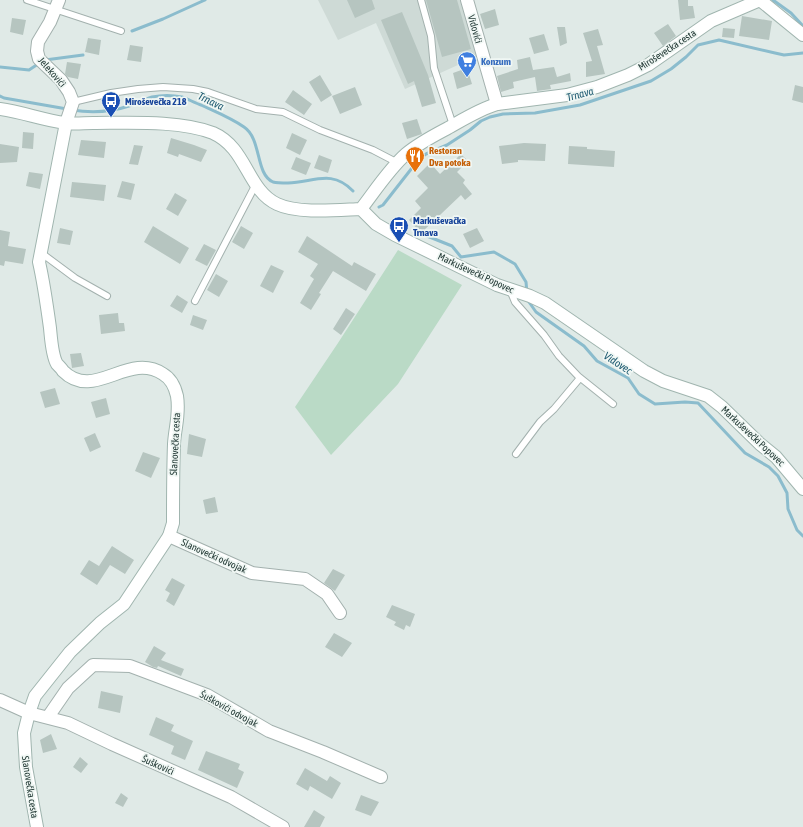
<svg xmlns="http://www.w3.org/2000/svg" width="803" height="827" font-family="'Asap Condensed',sans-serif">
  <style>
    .built { fill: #cedad6 }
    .green { fill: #badac6 }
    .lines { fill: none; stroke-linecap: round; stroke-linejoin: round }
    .stream { stroke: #8bbccd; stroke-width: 3 }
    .building { fill: #b6c5c0 }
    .lane-casing { stroke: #a3b1ae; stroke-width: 8 }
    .street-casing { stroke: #a3b1ae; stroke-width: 14 }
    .secondary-casing { stroke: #a0b5af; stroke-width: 14 }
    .lane { stroke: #fff; stroke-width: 6 }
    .street { stroke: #fff; stroke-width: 12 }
    .secondary { stroke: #fff; stroke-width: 12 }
    .labels { text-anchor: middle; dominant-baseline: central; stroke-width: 3.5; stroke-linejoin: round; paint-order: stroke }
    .street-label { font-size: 10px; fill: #223935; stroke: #f0f7f4 }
    .shop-label { font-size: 10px; font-weight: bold; fill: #366cbe; stroke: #f0f7f4; text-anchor: start }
    .transit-label { font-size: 10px; font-weight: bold; fill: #164399; stroke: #f0f7f4; text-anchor: start }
    .food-label { font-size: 10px; font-weight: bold; fill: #c56008; stroke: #f0f7f4; text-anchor: start }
    .water-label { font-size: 11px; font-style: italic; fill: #205c72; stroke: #f0f7f4 }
  </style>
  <rect width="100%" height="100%" fill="#e0eae7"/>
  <path class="built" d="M 318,0 L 463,0 L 480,55 L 405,89 L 376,23 L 338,40 Z"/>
  <path class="green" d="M 398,250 L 462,285 L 398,384 L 331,455 L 295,407 L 338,343 Z"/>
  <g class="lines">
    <path class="stream" d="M 773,0 L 791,13 L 803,26
      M 132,31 L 163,19 L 205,0
      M 45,60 L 83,55
      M 0,67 L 29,70 L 38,64
      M 0,96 L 4,98 L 67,109
      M 72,110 C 91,113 111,112 129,106 C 137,104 144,99 152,97 C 162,95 172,95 182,97 C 188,99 195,103 201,105 C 216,112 231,118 244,127 C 262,139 255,174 273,182 C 277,183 283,183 288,183 C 314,182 332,169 353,191
      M 379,207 L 383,205 L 419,159 L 426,154 L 447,145 L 470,130 L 481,121 L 490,117 L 503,114 L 535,113 L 580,105 L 651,81 L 671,69 L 686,57 L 698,45 L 719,40 L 775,53 L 784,55 L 803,53
      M 427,236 L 452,246 L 461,257 L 494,252 L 515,264 L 526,282 L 527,293
      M 528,298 L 529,302 L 536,312 L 584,346 L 597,361 L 628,378 L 639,394 L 655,404 L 685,402 L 698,403 L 745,453 L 769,467 L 778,476 L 787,493 L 788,509 L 797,530 L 803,536"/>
  </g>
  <path class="building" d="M 347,0 L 372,0 L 375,9 L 355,18 Z
    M 426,0 L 457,0 L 471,49 L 442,57 Z
    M 678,0 L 688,0 L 688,6 L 693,6 L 695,18 L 680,20 Z
    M 495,9 L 499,25 L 485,29 L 480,14 Z
    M 402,12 L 428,75 L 436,103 L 422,107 L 414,81 L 408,84 L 381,20 Z
    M 742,16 L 772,21 L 769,40 L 739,36 Z
    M 12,18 L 26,20 L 23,35 L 10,32 Z
    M 668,24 L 676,36 L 663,46 L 654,33 Z
    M 557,27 L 565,27 L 567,43 L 560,46 Z
    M 723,28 L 735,29 L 734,38 L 722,37 Z
    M 598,29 L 603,45 L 597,46 L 605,74 L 586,77 L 586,62 L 592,61 L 583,33 Z
    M 544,34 L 549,50 L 534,54 L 529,38 Z
    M 88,38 L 101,40 L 99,55 L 85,52 Z
    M 130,45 L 143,47 L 141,62 L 127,60 Z
    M 530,57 L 533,70 L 554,67 L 557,77 L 570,73 L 571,81 L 550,85 L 551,89 L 537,91 L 535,77 L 513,82 L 514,88 L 501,92 L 497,76 L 518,69 L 517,60 Z
    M 67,62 L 81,64 L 78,79 L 68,77 L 65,74 Z
    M 467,68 L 472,84 L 457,89 L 453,73 Z
    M 320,75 L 332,95 L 321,102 L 309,82 Z
    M 795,85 L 803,87 L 803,103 L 792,100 Z
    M 355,87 L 362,105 L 340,114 L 332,96 Z
    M 293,90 L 312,104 L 304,115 L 285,102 Z
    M 417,119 L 422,134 L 407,139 L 402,123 Z
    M 23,132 L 34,133 L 33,149 L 22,148 Z
    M 292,133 L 307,140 L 300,155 L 286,148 Z
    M 171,138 L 194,145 L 207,150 L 201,162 L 179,154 L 178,157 L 167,153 Z
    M 81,140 L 106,142 L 104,158 L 78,155 Z
    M 524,143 L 546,144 L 545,161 L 518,160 L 518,162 L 502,164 L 499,146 Z
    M 0,144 L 19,147 L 17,162 L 0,163 Z
    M 134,145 L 143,146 L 138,165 L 129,164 Z
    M 569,146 L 587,147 L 587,149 L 615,151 L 614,167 L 568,164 Z
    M 461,154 L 468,161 L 457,172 L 465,180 L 463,183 L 472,194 L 465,200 L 461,195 L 421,233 L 409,220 L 421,208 L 415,201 L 428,188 L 417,176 L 430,163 L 440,174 Z
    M 319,155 L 332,160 L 328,173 L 314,168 Z
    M 296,157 L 311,163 L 306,175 L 291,169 Z
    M 29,172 L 43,174 L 40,189 L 26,186 Z
    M 122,181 L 135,184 L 131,200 L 117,197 Z
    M 72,182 L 106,185 L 104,201 L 70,197 Z
    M 175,193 L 187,200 L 178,216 L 166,209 Z
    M 153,226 L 189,248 L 180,264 L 144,242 Z
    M 241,226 L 253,233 L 244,249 L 232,242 Z
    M 60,228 L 73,231 L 70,245 L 57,243 Z
    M 477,228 L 484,241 L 470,248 L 463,234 Z
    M 0,230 L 10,232 L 8,246 L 26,249 L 23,264 L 5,261 L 4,266 L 0,265 Z
    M 307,236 L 352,266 L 354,262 L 376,274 L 366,291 L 333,271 L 319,293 L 321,294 L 311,310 L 300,303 L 314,279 L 310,276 L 318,264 L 298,252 Z
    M 204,244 L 216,250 L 207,266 L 195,260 Z
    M 271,265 L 284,271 L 273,293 L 260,286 Z
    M 216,274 L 228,281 L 219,297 L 207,290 Z
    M 177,295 L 188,302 L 182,313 L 170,306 Z
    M 346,308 L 355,314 L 341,335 L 333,329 Z
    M 118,313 L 119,323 L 124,323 L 125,331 L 101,334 L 99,315 Z
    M 193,315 L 207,320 L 203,330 L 190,325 Z
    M 81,353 L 84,366 L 72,368 L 70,354 Z
    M 55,388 L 60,404 L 45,408 L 40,392 Z
    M 106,398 L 110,414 L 96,418 L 91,402 Z
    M 95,433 L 101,447 L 90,452 L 84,438 Z
    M 189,434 L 206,439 L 202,457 L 187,454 Z
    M 143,452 L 160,458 L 151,478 L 135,471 Z
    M 215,497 L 218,512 L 206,514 L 203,500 Z
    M 112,546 L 134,560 L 125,574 L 110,565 L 97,585 L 80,574 L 89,560 L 99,566 Z
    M 333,569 L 345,575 L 335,591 L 324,583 Z
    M 172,578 L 185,585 L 174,606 L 166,601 L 170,593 L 165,590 Z
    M 392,605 L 415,614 L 410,627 L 406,625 L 404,630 L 394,625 L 396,622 L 386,617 Z
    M 334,633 L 352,643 L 342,657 L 325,647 Z
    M 154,646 L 166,653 L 161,660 L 184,669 L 181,676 L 158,666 L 157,668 L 153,667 L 145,662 Z
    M 101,691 L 123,696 L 120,713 L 98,708 Z
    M 156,717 L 174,725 L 171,731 L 193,741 L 185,760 L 171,754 L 174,746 L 149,735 Z
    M 51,734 L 57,749 L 43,753 L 40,740 Z
    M 206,751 L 240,764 L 238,769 L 244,772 L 237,788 L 198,770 Z
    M 80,757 L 88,764 L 81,773 L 73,767 Z
    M 305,768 L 327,781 L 330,776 L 341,783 L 332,799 L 310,786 L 308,791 L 296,784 Z
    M 121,793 L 128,798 L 123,807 L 115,803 Z
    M 361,795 L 379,802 L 371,816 L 355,810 Z
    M 314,810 L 325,817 L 320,827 L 304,827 Z"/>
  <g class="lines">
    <defs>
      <path id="lane" d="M 27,0 L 121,31
        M 421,0 L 431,36 L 434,68 L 453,125
        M 73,102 L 111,93 L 138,89 L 163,87 L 193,89 L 208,92 L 256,109 L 283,112 L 320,130 L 373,150 L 398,163
        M 40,252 L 75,278 L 107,296
        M 510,290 L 515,302 L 544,335 L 559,356 L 578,376 L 613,404
        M 195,301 L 256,184
        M 516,454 L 540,422 L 554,409 L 580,378"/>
      <path id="street" d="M 59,0 L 50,22 L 38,42 L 37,51 L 39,59 L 61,80 L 69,92 L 73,102 L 66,123
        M 467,0 L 497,104
        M 169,536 L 252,573 L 305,579 L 327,594 L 340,613
        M 0,700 L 29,713 L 68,723 L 112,744 L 231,797 L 283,827
        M 48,717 L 68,688 L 93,665 L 130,666 L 207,695 L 269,731 L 323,752 L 381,777"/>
      <path id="secondary" d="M 760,0 L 803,35
        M 0,109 C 22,112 43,120 65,123 C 74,124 84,123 93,123 C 128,123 180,120 213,133 C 247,148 247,190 277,204 C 298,214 337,210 361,209
        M 361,209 L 376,224 L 395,235 L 497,285 L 530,296 L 545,303 L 644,371 L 663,381 L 708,396 L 722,407 L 760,444 L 776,457 L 803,489
        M 361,209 C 375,191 389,169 406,154 C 419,143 433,136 448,128 C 464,119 480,109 497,104 L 567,95 L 597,87 L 628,75 L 648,65 L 711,21 L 760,0
        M 37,827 L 26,767 L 24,733 L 29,713 L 35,696 L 70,652 L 100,623 L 124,604 L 169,536 L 173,523 C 173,497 173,471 174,444 C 175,427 180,414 177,396 C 175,387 170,378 163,374 C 128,351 94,402 63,371 C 62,369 59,366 57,364 C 52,356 51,338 50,328 C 47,306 44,284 39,262 L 66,123"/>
    </defs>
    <use href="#lane" class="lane-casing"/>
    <use href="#street" class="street-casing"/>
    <use href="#secondary" class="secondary-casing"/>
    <use href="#lane" class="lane"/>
    <use href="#street" class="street"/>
    <use href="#secondary" class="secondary"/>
  </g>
  <defs>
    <symbol id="supermarket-pin" viewBox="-11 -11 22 30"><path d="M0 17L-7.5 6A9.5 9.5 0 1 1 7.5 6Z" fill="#3f7fe0" stroke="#f0f7f4"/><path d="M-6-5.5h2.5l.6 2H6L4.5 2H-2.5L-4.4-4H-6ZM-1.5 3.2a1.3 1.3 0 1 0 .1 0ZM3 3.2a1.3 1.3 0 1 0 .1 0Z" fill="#fff"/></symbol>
    <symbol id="bus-pin" viewBox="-11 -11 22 30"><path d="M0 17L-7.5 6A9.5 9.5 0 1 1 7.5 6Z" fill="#1a4fb4" stroke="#f0f7f4"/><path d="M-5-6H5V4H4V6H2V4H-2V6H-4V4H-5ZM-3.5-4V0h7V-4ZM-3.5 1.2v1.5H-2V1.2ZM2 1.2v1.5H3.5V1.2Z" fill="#fff"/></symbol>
    <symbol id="restaurant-pin" viewBox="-11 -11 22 30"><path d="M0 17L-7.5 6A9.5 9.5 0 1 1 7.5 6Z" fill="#e8710a" stroke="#f0f7f4"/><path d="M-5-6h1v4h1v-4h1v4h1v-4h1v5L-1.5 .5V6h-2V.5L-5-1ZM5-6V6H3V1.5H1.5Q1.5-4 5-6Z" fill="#fff"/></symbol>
  </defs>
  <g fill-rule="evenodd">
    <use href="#supermarket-pin" x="456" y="50" width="22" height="30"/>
    <use href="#bus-pin" x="100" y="90" width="22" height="30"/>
    <use href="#restaurant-pin" x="404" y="145" width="22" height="30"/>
    <use href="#bus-pin" x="388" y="215" width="22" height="30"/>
  </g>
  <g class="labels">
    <g class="street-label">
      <text transform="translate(475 29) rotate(74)">Vidovići</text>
      <text transform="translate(667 50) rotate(-33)">Miroševečka cesta</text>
      <text transform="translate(52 72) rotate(49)">Jelekovići</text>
      <text transform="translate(476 273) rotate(25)">Markuševečki Popovec</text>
      <text transform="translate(753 436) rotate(43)">Markuševečki Popovec</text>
      <text transform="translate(175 444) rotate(-87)">Slanovečka cesta</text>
      <text transform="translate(214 556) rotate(24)">Slanovečki odvojak</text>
      <text transform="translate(229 709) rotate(29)">Šuškovići odvojak</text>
      <text transform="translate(158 765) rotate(24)">Šuškovići</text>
      <text transform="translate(30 787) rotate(81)">Slanovečka cesta</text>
    </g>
    <g class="shop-label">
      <text x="481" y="61">Konzum</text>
    </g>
    <g class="transit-label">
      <text x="125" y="101">Miroševečka 218</text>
      <text x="413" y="220">Markuševačka<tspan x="413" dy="12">Trnava</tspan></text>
    </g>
    <g class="food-label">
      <text x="429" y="150">Restoran<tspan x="429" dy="12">Dva potoka</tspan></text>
    </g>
    <g class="water-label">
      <text transform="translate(580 94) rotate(-15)">Trnava</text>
      <text transform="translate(211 101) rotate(26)">Trnava</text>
      <text transform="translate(618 363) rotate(33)">Vidovec</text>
    </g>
  </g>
</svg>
